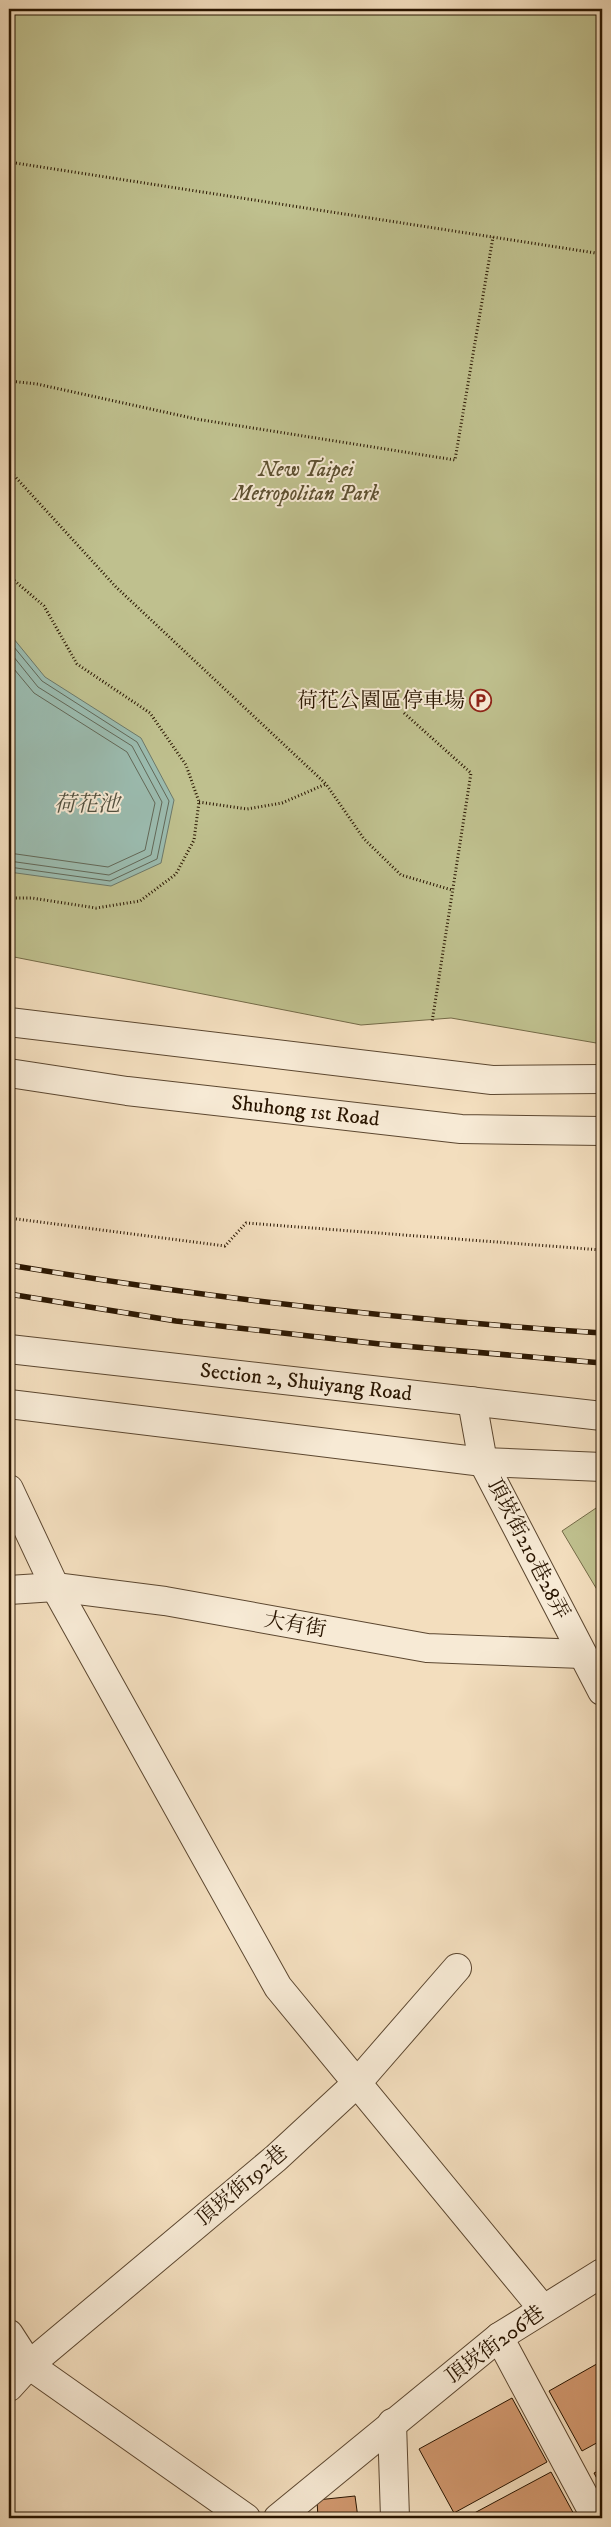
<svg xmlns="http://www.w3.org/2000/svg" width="611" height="2527" font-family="'IM FELL DW Pica','Noto Serif TC',serif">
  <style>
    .green { fill: #bfc08e; stroke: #746a47 }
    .water { fill: #9bbcb0; stroke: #6d796a }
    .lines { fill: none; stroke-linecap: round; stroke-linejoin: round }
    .shore { stroke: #626858; stroke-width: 1 }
    .building { fill: #d1986f; stroke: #291500 }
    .minor-casing { stroke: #5c4730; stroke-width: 30 }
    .path { stroke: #291500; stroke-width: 3; stroke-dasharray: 1 2.5; stroke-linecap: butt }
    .minor { stroke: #f7ead5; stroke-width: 28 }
    .rail-casing { stroke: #291500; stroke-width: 5.5 }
    .rail { stroke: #f7ead5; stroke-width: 4; stroke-dasharray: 11; stroke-linecap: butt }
    .labels { text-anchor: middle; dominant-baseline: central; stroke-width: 4; stroke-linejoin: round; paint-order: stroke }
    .park-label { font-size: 21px; font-style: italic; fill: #5e5132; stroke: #f7ead5 }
    .poi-label { font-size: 21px; fill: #291500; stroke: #f7ead5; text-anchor: end }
    .street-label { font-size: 21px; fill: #291500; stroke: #f7ead5 }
    .water-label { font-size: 22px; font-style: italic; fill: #514f3e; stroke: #f7ead5 }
  </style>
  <rect width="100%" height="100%" fill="#f3debe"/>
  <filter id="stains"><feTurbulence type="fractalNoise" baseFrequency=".004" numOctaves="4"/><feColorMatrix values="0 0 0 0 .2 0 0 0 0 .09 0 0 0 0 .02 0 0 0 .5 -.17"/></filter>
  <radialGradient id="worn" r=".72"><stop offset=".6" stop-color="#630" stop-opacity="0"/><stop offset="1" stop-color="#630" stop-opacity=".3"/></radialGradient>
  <path class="green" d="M 9,9 L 602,9 L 602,1044 L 451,1018 L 361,1025 L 9,956 Z
    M 602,1504 L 602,1598 L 562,1531 Z"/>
  <path class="water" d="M 9,633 L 45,677 L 141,738 L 174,800 L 161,863 L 111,886 L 9,872 Z"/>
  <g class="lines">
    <path class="shore" d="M 9,641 L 42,681 L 137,742 L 169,801 L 157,859 L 110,881 L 9,867
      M 9,651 L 38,687 L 132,746 L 162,802 L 151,855 L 109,875 L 9,861
      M 9,663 L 34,693 L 127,752 L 155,803 L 145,850 L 108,867 L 9,853"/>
  </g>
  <path class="building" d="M 602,2361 L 602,2440 L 582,2451 L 549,2391 Z
    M 512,2398 L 547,2462 L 454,2513 L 419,2449 Z
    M 602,2469 L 602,2488 L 594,2473 Z
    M 551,2472 L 576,2518 L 465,2518 Z
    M 355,2496 L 358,2518 L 318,2518 L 317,2500 Z"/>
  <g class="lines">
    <defs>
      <g id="minor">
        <path d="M 9,1022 L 492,1080 L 602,1079"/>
        <path id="s1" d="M 9,1073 L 127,1091 L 461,1129 L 602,1131"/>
        <path id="s2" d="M 9,1349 L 602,1416"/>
        <path d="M 472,1401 L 483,1462 L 602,1691"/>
        <path d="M 9,1404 L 483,1462 L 602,1467"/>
        <path d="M 9,1489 L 55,1587 L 278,1987 L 543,2309"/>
        <path d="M 9,1590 L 55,1587 L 165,1601 L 427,1648 L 582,1654"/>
        <path d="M 9,2334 L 29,2365 L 246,2518"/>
        <path d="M 499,2337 L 596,2518"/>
        <path d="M 9,2387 L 29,2365 L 276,2158 L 356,2084 L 457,1968"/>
        <path d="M 392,2423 L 395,2518"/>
        <path d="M 278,2518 L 499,2337 L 602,2273"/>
      </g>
    </defs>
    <use href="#minor" class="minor-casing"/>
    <path class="path" d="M 9,162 L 602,254
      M 9,381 L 37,384 L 196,419 L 455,460 L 493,237
      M 9,470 L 116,587 L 326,784 L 364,839 L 401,875 L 452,890
      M 9,576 L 44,606 L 77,664 L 150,713 L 186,765 L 199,802 L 194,840 L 176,874 L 140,901 L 96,908 L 32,898 L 9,898
      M 404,713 L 471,773 L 432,1022
      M 199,802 L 247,809 L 282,803 L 326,784
      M 9,1218 L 225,1246 L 246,1223 L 602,1250"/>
    <use href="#minor" class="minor"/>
    <defs>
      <path id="rail" d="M 9,1265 C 205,1298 404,1320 602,1333
        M 9,1294 L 176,1321 L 380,1344 L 602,1363"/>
    </defs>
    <use href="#rail" class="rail-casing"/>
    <use href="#rail" class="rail"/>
  </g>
  <defs>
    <symbol id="parking-ring" viewBox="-11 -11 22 22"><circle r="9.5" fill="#f7ead5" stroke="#8f2418" stroke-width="1.5"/><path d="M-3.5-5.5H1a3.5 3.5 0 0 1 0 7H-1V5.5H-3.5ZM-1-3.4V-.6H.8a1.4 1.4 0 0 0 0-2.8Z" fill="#8f2418"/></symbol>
  </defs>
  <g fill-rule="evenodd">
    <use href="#parking-ring" x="468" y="688" width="25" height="25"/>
  </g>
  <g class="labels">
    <g class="park-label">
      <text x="306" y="470">New Taipei<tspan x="306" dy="24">Metropolitan Park</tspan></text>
    </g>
    <g class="poi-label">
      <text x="465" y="701">荷花公園區停車場</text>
    </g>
    <g class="street-label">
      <text stroke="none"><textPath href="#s1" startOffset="299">Shuhong 1st Road</textPath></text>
      <text stroke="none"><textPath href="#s2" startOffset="299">Section 2, Shuiyang Road</textPath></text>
      <text transform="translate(528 1549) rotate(63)">頂崁街210巷28弄</text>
      <text transform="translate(295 1625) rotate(10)">大有街</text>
      <text transform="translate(242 2186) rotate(-40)">頂崁街192巷</text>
      <text transform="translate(495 2345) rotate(-36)">頂崁街206巷</text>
    </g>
    <g class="water-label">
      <text x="87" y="804">荷花池</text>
    </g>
  </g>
  <rect width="611" height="2527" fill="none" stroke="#f3debe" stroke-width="30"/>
  <rect x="10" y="10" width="591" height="2507" fill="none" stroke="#291500" stroke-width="2.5"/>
  <rect x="15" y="15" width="581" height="2497" fill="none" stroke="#291500"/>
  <rect width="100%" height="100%" filter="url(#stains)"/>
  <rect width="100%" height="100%" fill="url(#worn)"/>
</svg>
